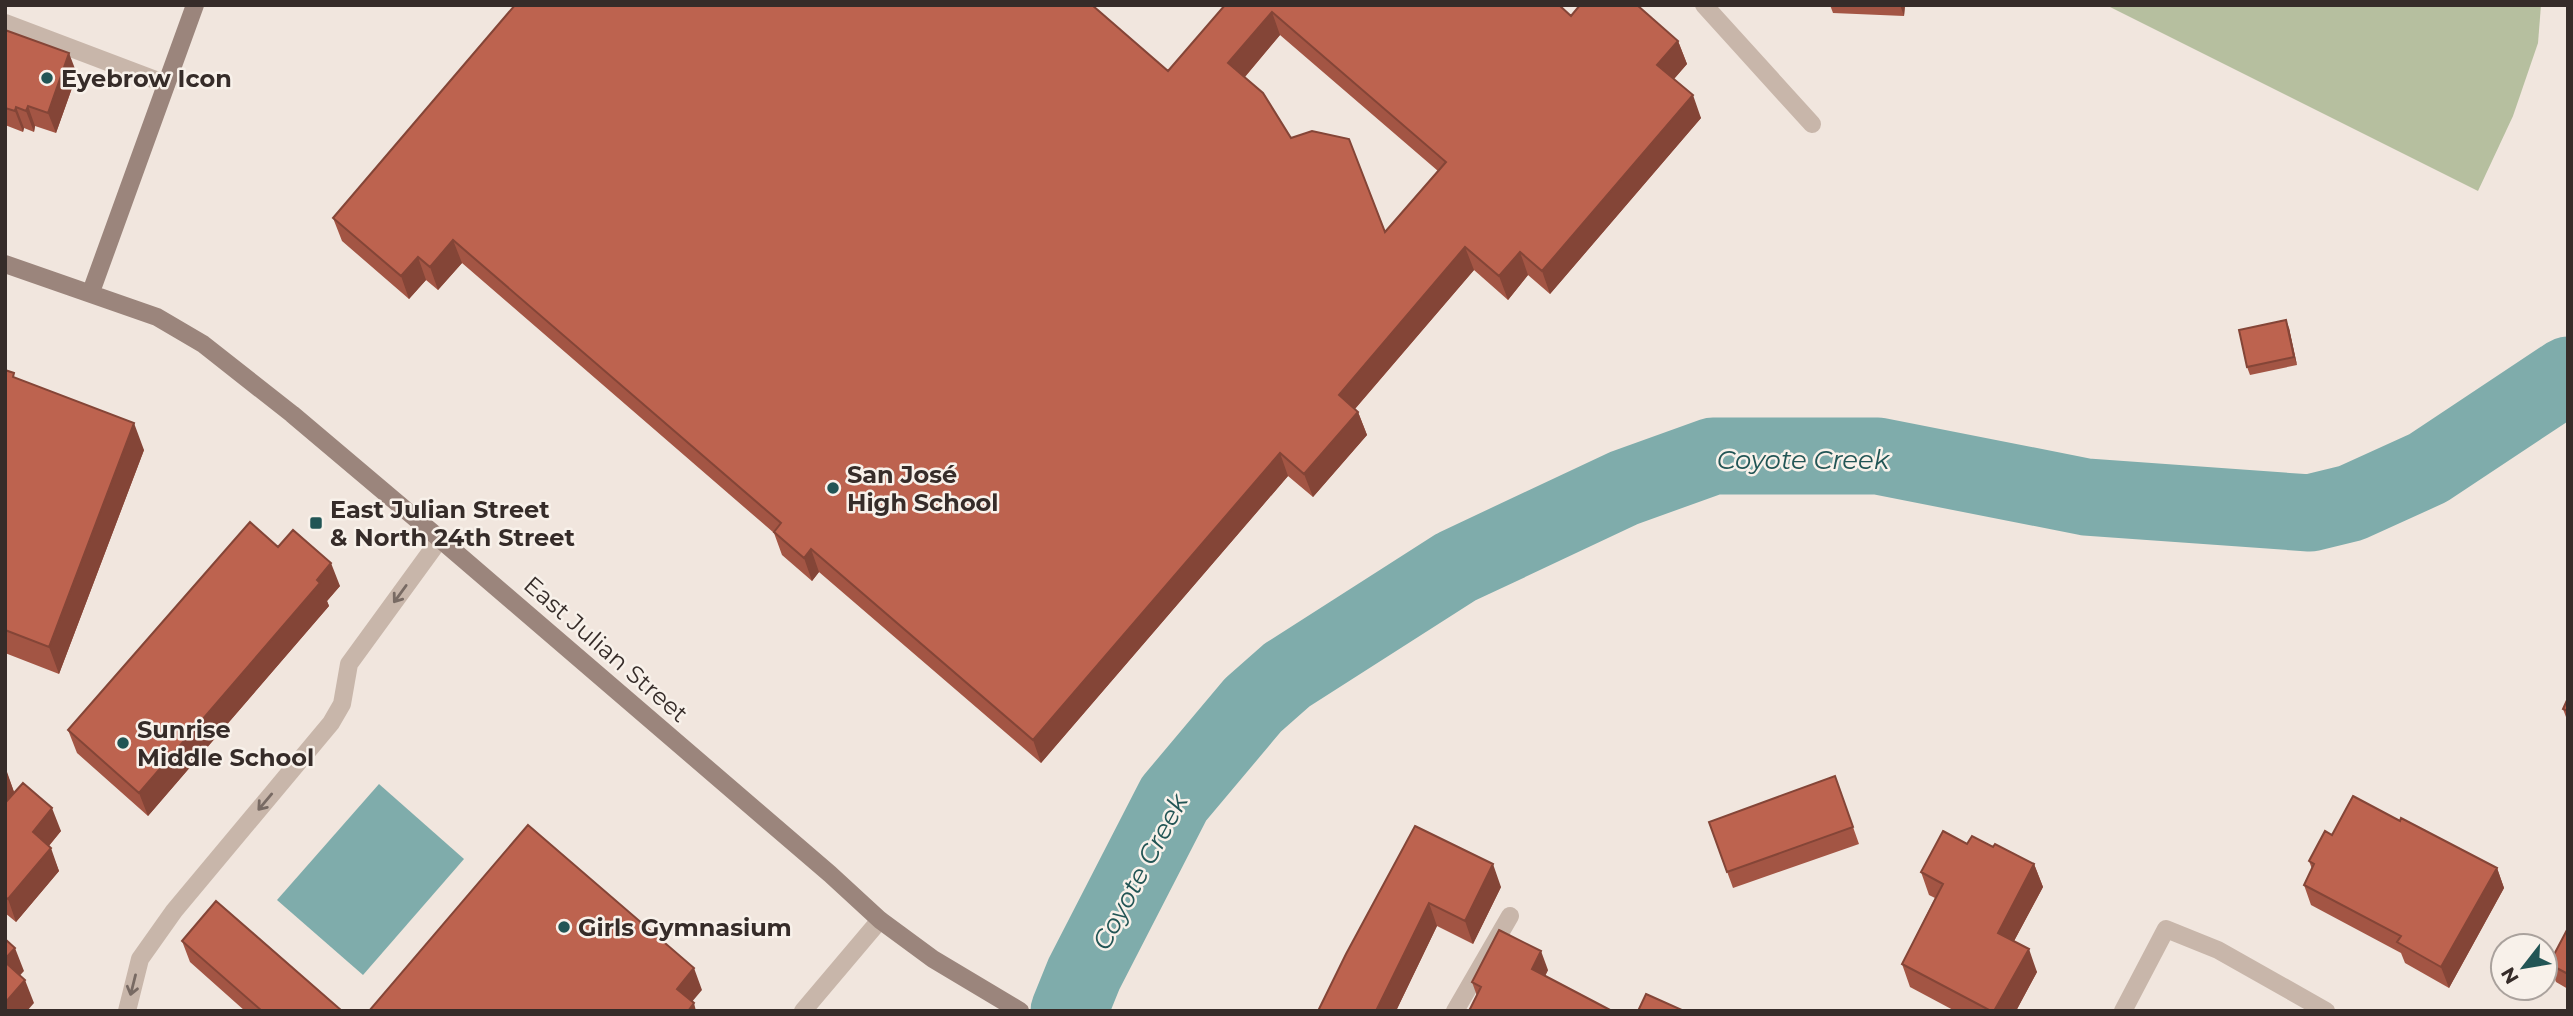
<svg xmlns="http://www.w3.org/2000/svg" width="2573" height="1016" font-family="Montserrat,sans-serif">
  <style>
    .green { fill: #b6bf9f }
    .water { fill: #7facab }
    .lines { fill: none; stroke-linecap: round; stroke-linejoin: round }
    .river { stroke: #7facab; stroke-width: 77 }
    .lane { stroke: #c8b6aa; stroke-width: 18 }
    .street { stroke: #c8b6aa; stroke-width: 18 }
    .secondary { stroke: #9b857c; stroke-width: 18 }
    .wall { fill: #a35544; fill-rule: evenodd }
    .shaded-wall { fill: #844537 }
    .building { fill: #bd634f; stroke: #844537; stroke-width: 2; fill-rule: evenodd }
    .oneway { stroke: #786a63 }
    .poi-dot { fill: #255; stroke: #f8f1ea; stroke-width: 2.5 }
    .labels { text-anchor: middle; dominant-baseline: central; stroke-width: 5; stroke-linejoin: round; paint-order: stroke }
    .poi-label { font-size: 24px; font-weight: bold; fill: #362c29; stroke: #f8f1ea; text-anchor: start }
    .street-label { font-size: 24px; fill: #362c29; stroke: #f8f1ea }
    .water-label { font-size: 26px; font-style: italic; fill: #255; stroke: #f8f1ea }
  </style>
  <rect width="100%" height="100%" fill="#f1e6de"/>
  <path class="green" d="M 2106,5 L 2541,5 L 2538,43 L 2513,116 L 2478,191 Z"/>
  <path class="water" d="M 379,784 L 464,859 L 363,975 L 277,900 Z"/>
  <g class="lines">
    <path class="river" d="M 1069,1011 L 1084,974 L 1174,799 L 1253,705 L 1287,675 L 1456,567 L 1624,488 L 1713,456 L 1878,456 L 2086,497 L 2310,513 L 2351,503 L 2428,468 L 2568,375"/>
    <path class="lane" d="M 1704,5 L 1812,124
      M 5,23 L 166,84
      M 127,1011 L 140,959 L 174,911 L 331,723 L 342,704 L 349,664 L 440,539
      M 803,1011 L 880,920
      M 1455,1011 L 1510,916"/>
    <path class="street" d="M 2123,1011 L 2166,929 L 2218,950 L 2326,1011"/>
    <path class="secondary" d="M 5,264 L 157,317 L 203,344 L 292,414 L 440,539 L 830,874 L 880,920 L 933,959 L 1020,1011
      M 91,292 L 195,5"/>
  </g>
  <path class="wall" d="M 1225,5 L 1571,16 L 1678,41 L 1687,64 L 1674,79 L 1701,118 L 1550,294 L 1528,275 L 1508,300 L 1474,270 L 1355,409 L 1358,412 L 1367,435 L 1313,497 L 1288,476 L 1041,763 L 819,572 L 812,581 L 782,555 L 774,533 L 462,263 L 438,290 L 426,280 L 409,299 L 342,241 L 333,218 L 1168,71 ZM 1280,35 L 1438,171 L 1385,232 L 1291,138 L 1245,77 Z
    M 1830,5 L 1905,5 L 1904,16 L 1833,13 Z
    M 5,30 L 77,74 L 56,133 L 35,126 L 34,132 L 24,128 L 23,132 L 5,125 Z
    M 2289,328 L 2297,365 L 2250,375 L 2247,367 Z
    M 5,370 L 16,378 L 144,450 L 59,674 L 5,653 Z
    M 278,547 L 340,586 L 327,601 L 329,606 L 148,816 L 77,753 L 68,730 Z
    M 2568,698 L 2568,718 L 2566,717 L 2563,709 Z
    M 5,768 L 14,792 L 14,793 L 61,831 L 49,846 L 59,871 L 16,922 L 5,913 Z
    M 1835,776 L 1859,844 L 1733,888 L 1709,822 Z
    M 2400,821 L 2497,868 L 2504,888 L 2449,988 L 2405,963 L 2401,953 L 2311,905 L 2304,885 L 2312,869 L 2309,861 L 2332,835 Z
    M 1415,826 L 1501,887 L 1473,944 L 1437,926 L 1396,1011 Z
    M 1967,844 L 1993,847 L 2034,864 L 2043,887 L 2014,941 L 2037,972 L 2016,1011 L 1955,1011 L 1910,987 L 1902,964 L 1935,898 L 1929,895 L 1921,872 Z
    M 2568,928 L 2568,989 L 2556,982 L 2549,964 Z
    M 182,941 L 342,1011 L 245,1011 L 190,962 Z
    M 1548,970 L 1545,976 L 1477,996 L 1472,982 Z"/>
  <path class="shaded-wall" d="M 1900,5 L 1905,5 L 1904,16 Z
    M 1272,12 L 1280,35 L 1237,86 L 1228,63 Z
    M 1678,41 L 1687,64 L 1666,88 L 1657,65 Z
    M 69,53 L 77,74 L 56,133 L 48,113 Z
    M 1693,95 L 1701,118 L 1550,294 L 1542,271 Z
    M 28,106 L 35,126 L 34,132 L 26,111 Z
    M 16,107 L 24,128 L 23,132 L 15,111 Z
    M 453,240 L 462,263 L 438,290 L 430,267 Z
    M 1465,247 L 1474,270 L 1347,418 L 1339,395 Z
    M 1520,252 L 1528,275 L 1508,300 L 1499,276 Z
    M 418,257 L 426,280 L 409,299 L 401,276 Z
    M 2286,320 L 2289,328 L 2297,365 L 2294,357 Z
    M 1358,412 L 1367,435 L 1313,497 L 1304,474 Z
    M 134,423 L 144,450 L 59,674 L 49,647 Z
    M 1280,453 L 1288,476 L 1041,763 L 1033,740 Z
    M 811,549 L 819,572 L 812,581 L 804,558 Z
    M 331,563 L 340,586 L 327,601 L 329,606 L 148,816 L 139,793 Z
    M 6,769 L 14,792 L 5,816 L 5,771 Z
    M 52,808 L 61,831 L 41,855 L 33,832 Z
    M 51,848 L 59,871 L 16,922 L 8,899 Z
    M 1493,864 L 1501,887 L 1473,944 L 1465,921 Z
    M 2034,864 L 2043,887 L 2006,956 L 1998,933 Z
    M 2497,868 L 2504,888 L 2449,988 L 2441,967 Z
    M 1429,903 L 1437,926 L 1396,1011 L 1376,1011 Z
    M 15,948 L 24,971 L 12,984 L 5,965 L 5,959 Z
    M 2029,949 L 2037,972 L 2016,1011 L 1994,1011 Z
    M 1541,951 L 1548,970 L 1539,988 L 1532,969 Z
    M 694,968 L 702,990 L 685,1010 L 677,989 Z
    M 25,980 L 34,1003 L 27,1011 L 5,1011 L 5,1003 Z
    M 694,1003 L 696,1011 L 688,1011 Z"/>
  <path class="building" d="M 515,5 L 1092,5 L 1168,71 L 1225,5 L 1559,5 L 1571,16 L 1580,5 L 1637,5 L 1678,41 L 1657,65 L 1693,95 L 1542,271 L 1520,252 L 1499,276 L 1465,247 L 1339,395 L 1358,412 L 1304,474 L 1280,453 L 1033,740 L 811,549 L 804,558 L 774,532 L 781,523 L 453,240 L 430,267 L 418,257 L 401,276 L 333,218 ZM 1272,12 L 1446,162 L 1385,232 L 1349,139 L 1312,131 L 1291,138 L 1263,93 L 1228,63 Z
    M 5,30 L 69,53 L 48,113 L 28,106 L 26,111 L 16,107 L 15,111 L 5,108 Z
    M 2286,320 L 2294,357 L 2247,367 L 2239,330 Z
    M 5,370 L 14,373 L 13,377 L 134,423 L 49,647 L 5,630 Z
    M 250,522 L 278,547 L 293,530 L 331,563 L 317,580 L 320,583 L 139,793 L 68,730 Z
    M 2568,698 L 2568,711 L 2563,709 Z
    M 1835,776 L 1853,827 L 1727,872 L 1709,822 Z
    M 23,783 L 52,808 L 33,832 L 51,848 L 8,899 L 5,897 L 5,803 Z
    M 2353,796 L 2400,821 L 2401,818 L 2497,868 L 2441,967 L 2397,942 L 2401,936 L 2304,885 L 2314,864 L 2309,861 L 2325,831 L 2332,835 Z
    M 528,825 L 694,968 L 677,989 L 694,1003 L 688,1011 L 369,1011 Z
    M 1415,826 L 1493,864 L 1465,921 L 1429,903 L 1376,1011 L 1318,1011 L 1346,954 Z
    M 1943,831 L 1967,844 L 1972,836 L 1993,847 L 1995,844 L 2034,864 L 1998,933 L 2029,949 L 1994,1011 L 1991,1011 L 1902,964 L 1943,884 L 1921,872 Z
    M 216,901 L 342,1011 L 262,1011 L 182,941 Z
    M 2568,928 L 2568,974 L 2549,964 Z
    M 1499,930 L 1541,951 L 1532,969 L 1612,1011 L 1469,1011 L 1481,987 L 1472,982 Z
    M 5,939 L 15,948 L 5,959 Z
    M 5,962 L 25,980 L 5,1003 Z
    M 1646,994 L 1682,1010 L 1681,1011 L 1638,1011 Z"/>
  <defs><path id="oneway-shaft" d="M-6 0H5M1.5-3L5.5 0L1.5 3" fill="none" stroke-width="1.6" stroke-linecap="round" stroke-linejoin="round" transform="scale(1.75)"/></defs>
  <g class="oneway">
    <use href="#oneway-shaft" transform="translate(400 594) rotate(126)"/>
    <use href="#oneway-shaft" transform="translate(265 802) rotate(130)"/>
    <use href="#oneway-shaft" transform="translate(133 985) rotate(104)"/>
  </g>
  <g class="poi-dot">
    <circle cx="47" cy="78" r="7"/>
    <circle cx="833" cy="488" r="7"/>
    <rect x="309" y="516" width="14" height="14" rx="3.5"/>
    <circle cx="123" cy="743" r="7"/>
    <circle cx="564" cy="927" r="7"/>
  </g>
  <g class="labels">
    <g class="poi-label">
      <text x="61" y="78">Eyebrow Icon</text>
      <text x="847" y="474">San José<tspan x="847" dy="28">High School</tspan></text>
      <text x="330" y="509">East Julian Street<tspan x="330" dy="28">&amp; North 24th Street</tspan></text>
      <text x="137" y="729">Sunrise<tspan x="137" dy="28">Middle School</tspan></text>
      <text x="578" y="927">Girls Gymnasium</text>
    </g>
    <g class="street-label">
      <text transform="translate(606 649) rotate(41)">East Julian Street</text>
    </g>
    <g class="water-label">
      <text x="1803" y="460">Coyote Creek</text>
      <text transform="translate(1140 872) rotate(-62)">Coyote Creek</text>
    </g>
  </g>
  <rect width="2573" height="1016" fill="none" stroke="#362c29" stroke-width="14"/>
  <g transform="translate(2524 967) rotate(239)"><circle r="33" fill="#f8f1ea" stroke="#aaa29d" stroke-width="2"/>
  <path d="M0-5L12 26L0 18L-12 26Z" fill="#225555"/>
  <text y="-10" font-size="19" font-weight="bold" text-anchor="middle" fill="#362c29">N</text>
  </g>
</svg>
